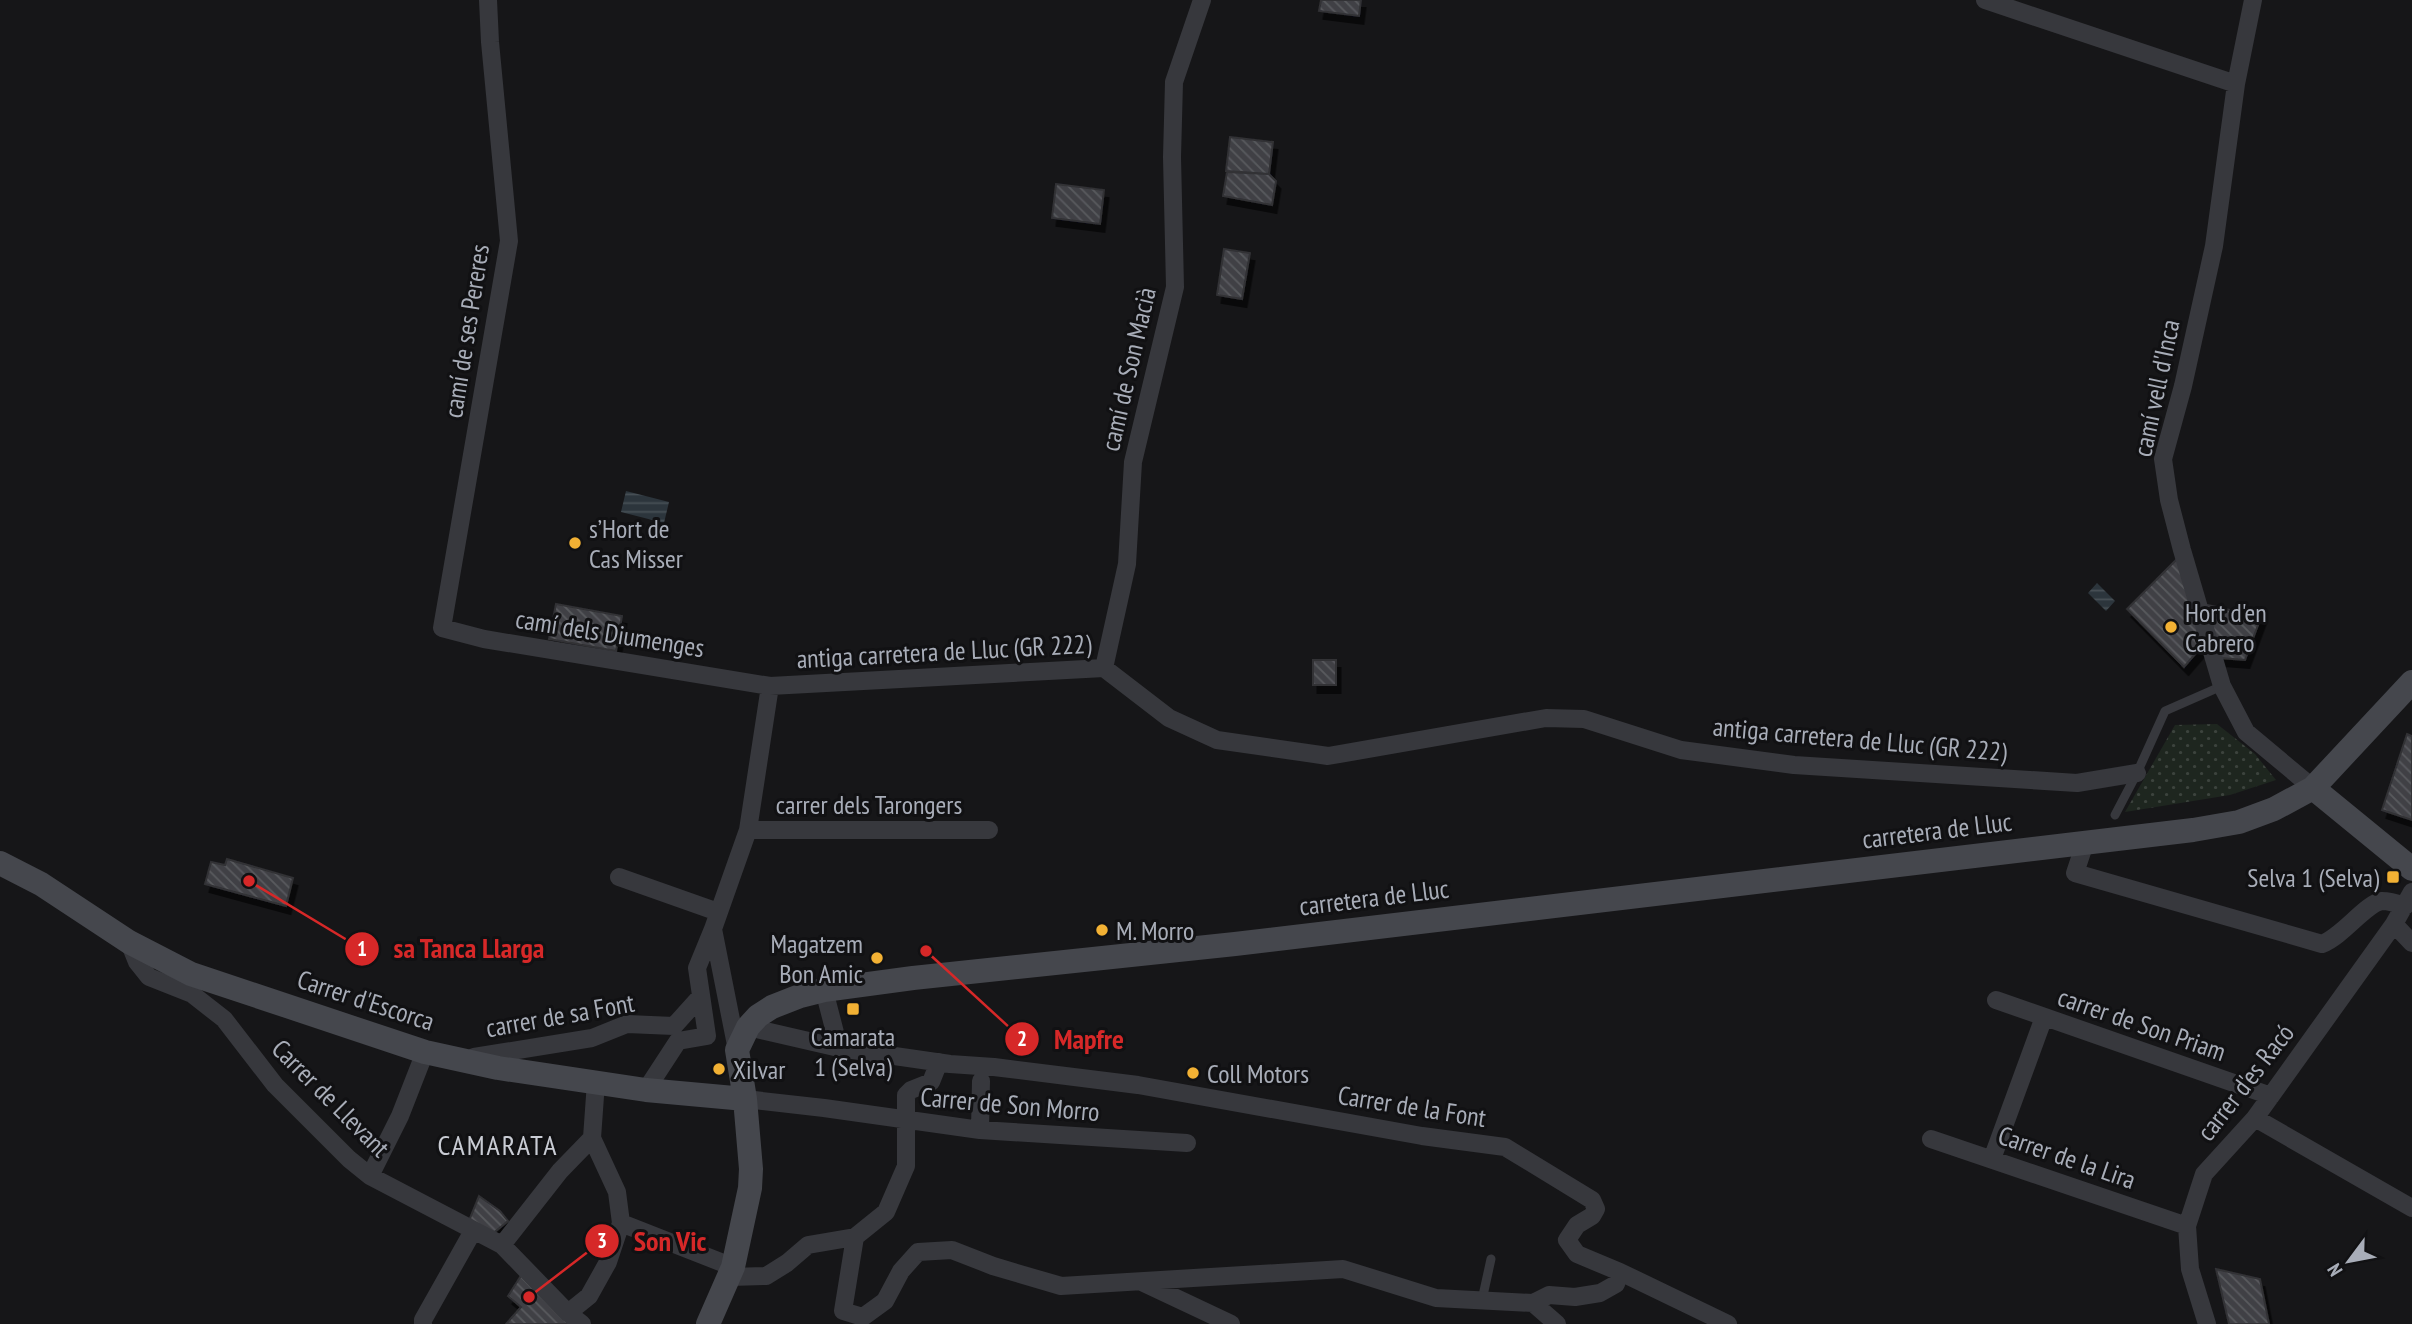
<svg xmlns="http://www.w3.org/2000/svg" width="2412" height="1324" font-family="'PT Sans Narrow',sans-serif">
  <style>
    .park { fill: url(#park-dots) }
    .water { fill: url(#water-rules) }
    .building { fill: url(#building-back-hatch); stroke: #303034; stroke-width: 2; filter: url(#shadow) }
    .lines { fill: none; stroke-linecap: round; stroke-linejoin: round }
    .lane { stroke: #37383d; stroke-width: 9 }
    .street { stroke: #37383d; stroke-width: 18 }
    .secondary { stroke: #45474d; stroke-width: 24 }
    .poi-dot { fill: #f2b134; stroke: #111113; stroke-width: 2.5 }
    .labels { text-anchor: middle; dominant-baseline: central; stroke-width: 6; stroke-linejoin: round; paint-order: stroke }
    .street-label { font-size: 26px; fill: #a8adb8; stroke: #111113 }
    .poi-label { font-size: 26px; fill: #a8adb8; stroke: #111113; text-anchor: start }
    .neighbourhood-label { font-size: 28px; letter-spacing: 2px; fill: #c9ccd4; stroke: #111113 }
    .leader { fill: none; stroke: #d62828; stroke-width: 2.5 }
    .callout-dot { fill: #d62828; stroke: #111113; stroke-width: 2.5 }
    .mark-label { font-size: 21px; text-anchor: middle; font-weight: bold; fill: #fff }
    .callout-label { font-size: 28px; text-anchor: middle; font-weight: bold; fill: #d62828; stroke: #111113; stroke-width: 6; stroke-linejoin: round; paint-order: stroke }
  </style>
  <defs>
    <pattern id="park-dots" width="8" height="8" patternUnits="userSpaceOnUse" patternTransform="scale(1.75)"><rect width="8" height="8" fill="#1e261f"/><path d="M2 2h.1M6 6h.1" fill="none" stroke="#3c433d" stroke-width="1.8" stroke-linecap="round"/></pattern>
    <pattern id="water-rules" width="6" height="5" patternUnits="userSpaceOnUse" patternTransform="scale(1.75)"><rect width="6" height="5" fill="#2c353c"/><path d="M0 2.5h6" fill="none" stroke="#485056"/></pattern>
    <pattern id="building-back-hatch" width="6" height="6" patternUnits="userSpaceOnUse" patternTransform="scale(1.75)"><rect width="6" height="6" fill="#404145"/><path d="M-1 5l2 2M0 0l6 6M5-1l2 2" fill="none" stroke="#595a5e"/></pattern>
    <filter id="shadow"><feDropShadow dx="4.5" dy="8" stdDeviation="0" flood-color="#0009"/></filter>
  </defs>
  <rect width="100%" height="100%" fill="#161618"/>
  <path class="park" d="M 2217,724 L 2255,754 L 2276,780 L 2230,795 L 2125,812 L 2175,725 Z"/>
  <path class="water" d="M 626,491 L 669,502 L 664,523 L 621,512 Z
    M 2097,583 L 2115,601 L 2106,611 L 2088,593 Z"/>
  <path class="building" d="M 1321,0 L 1361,0 L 1359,16 L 1319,11 Z
    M 1230,137 L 1273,142 L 1269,174 L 1226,171 Z
    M 1227,172 L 1269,174 L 1276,181 L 1272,205 L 1223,196 Z
    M 1056,184 L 1104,190 L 1100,224 L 1052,218 Z
    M 1224,249 L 1250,253 L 1242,299 L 1217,295 Z
    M 2178,558 L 2203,645 L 2184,667 L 2127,609 Z
    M 556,604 L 622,616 L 616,651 L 549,639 Z
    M 2203,604 L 2261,617 L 2245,660 L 2220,658 Z
    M 1313,660 L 1336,660 L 1336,685 L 1313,685 Z
    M 2407,734 L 2412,736 L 2412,820 L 2382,810 Z
    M 227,859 L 293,878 L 286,906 L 205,884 L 211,862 L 225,865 Z
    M 479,1196 L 500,1211 L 508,1221 L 491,1235 L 468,1223 Z
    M 2216,1269 L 2260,1279 L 2269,1324 L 2229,1324 Z
    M 524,1271 L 572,1324 L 506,1324 L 521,1307 L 508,1296 Z"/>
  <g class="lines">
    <path class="lane" d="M 2115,815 L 2137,773 L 2165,711 L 2222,686
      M 1482,1300 L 1491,1259"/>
    <path class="street" d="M 488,0 L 490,42 L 509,241 L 442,628 L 484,639 L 770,686 L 1104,668 L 1169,718 L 1217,740 L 1328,756 L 1546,718 L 1584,719 L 1681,750 L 1794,765 L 2077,783 L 2137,773
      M 1985,0 L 2236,84
      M 2253,0 L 2236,84 L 2214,246 L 2183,386 L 2163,459 L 2169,500 L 2182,550 L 2222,686 L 2246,732 L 2313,788
      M 1104,668 L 1127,564 L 1133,462 L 1175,287 L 1172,157 L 1174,82 L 1202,0
      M 748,830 L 989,830
      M 2085,843 L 2075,873 L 2322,944 C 2343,936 2366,903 2382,901 C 2389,901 2399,904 2405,906
      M 619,877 L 718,912
      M 2394,924 L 2412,943
      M 713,929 L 748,830 L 770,686
      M 129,942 L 137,962 L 149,977 L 192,994 L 224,1019 L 275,1085 L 349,1159 L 370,1176 L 502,1245 L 568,1313 L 582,1324
      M 824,990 L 839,1048
      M 1996,1000 L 2271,1096
      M 748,1027 L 839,1048 L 950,1064 L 994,1067 L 1138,1085 L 1422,1136 L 1505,1147 L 1592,1200 L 1596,1209 L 1592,1216 L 1577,1225 L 1567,1240 L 1577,1254 L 1620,1272 L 1728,1324
      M 474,1057 L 592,1038 L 627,1024 L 674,1026 L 701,996
      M 646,1090 L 678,1041 L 707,1036 L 697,968 L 713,929 L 737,1050
      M 745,1099 L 824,1108 L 980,1130 L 1187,1143
      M 2255,1118 L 2412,1208
      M 980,1130 L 981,1081
      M 1931,1139 L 2187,1226
      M 1992,1159 L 2044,1017
      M 370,1176 L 400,1116 L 425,1052
      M 621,1223 L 733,1267
      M 855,1237 L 843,1311 L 863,1317 L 885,1301 L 901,1271 L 918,1252 L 952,1250 L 993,1266 L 1061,1286 L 1343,1269 L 1436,1298 L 1533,1303 L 1557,1324
      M 502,1245 L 560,1171 L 592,1138 L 596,1082
      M 730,1277 L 766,1276 L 787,1263 L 808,1245 L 855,1237 L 886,1212 L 906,1166 L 906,1095 L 911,1090 L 931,1082 L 939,1062
      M 1142,1282 L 1231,1324
      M 1533,1303 L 1549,1295 L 1575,1297 L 1600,1293 L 1616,1284 L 1620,1272
      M 568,1313 L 589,1296 L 608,1262 L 621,1223 L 617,1192 L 592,1138
      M 423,1324 L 423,1320 L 473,1231
      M 2207,1324 L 2190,1269 L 2187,1226 L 2204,1174 L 2255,1118 L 2394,924 L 2412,892"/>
    <path class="secondary" d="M 2313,788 L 2412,869
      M 0,863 L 41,884 L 129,942 L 191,974 L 425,1052 L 498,1068 L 646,1090 L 745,1099
      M 708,1324 L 733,1267 L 750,1188 L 751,1169 L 745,1099 L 737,1050 L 748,1027 L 758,1016 L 772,1007 L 800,996 L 824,990 L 913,978 L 1235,944 L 2193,830 L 2239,822 L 2274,809 L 2313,788 L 2412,682"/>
  </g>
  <g class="poi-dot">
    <circle cx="575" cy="543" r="7"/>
    <circle cx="2171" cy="627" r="7"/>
    <rect x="2386" y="870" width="14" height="14" rx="3.5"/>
    <circle cx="1102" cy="930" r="7"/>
    <circle cx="877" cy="958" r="7"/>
    <rect x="846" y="1002" width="14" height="14" rx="3.5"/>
    <circle cx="719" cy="1069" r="7"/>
    <circle cx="1193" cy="1073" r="7"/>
  </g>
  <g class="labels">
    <g class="street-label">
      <text transform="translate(466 331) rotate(-81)">camí de ses Pereres</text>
      <text transform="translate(1128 369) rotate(-77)">camí de Son Macià</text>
      <text transform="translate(2156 388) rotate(-78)">camí vell d'Inca</text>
      <text transform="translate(610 633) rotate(9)">camí dels Diumenges</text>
      <text transform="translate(944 651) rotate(-3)">antiga carretera de Lluc (GR 222)</text>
      <text transform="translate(1860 739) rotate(5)">antiga carretera de Lluc (GR 222)</text>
      <text x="869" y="804">carrer dels Tarongers</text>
      <text transform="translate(1937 830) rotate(-7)">carretera de Lluc</text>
      <text transform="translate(1374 897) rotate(-7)">carretera de Lluc</text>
      <text transform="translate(366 1000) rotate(18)">Carrer d'Escorca</text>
      <text transform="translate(560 1015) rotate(-10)">carrer de sa Font</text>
      <text transform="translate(2142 1024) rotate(19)">carrer de Son Priam</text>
      <text transform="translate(2245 1082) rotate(-52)">carrer d'es Racó</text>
      <text transform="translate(331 1098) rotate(45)">Carrer de Llevant</text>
      <text transform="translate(1010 1104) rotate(5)">Carrer de Son Morro</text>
      <text transform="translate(1412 1106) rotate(9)">Carrer de la Font</text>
      <text transform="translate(2067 1157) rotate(19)">Carrer de la Lira</text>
    </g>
    <g class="poi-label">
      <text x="589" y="528">s’Hort de<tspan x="589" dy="30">Cas Misser</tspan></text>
      <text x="2185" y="612">Hort d'en<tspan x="2185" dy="30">Cabrero</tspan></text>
      <text x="2379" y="877" text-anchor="end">Selva 1 (Selva)</text>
      <text x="1116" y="930">M. Morro</text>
      <text x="863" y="943" text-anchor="end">Magatzem<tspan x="863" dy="30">Bon Amic</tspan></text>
      <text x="853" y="1036" text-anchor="middle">Camarata<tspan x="853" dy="30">1 (Selva)</tspan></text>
      <text x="733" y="1069">Xilvar</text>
      <text x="1207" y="1073">Coll Motors</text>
    </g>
    <g class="neighbourhood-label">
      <text x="498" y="1144">CAMARATA</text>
    </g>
  </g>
  <path class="leader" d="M249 881L362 949M926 951L1022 1039M529 1297L602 1241"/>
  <g class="callout-dot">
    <circle cx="249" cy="881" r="7"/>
    <circle cx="926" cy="951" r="7"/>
    <circle cx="529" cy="1297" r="7"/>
    <circle cx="362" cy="949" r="18"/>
    <circle cx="1022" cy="1039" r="18"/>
    <circle cx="602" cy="1241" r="18"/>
  </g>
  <g class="mark-label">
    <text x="362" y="956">1</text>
    <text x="1022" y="1046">2</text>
    <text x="602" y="1248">3</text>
  </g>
  <g class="callout-label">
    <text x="469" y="958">sa Tanca Llarga</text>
    <text x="1089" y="1049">Mapfre</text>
    <text x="670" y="1251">Son Vic</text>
  </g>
  <g transform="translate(2349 1261) rotate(238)" stroke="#111113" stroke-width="5" paint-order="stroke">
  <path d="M0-5L12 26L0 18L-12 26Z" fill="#a8adb8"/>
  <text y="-10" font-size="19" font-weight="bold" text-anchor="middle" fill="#a8adb8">N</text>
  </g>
</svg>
